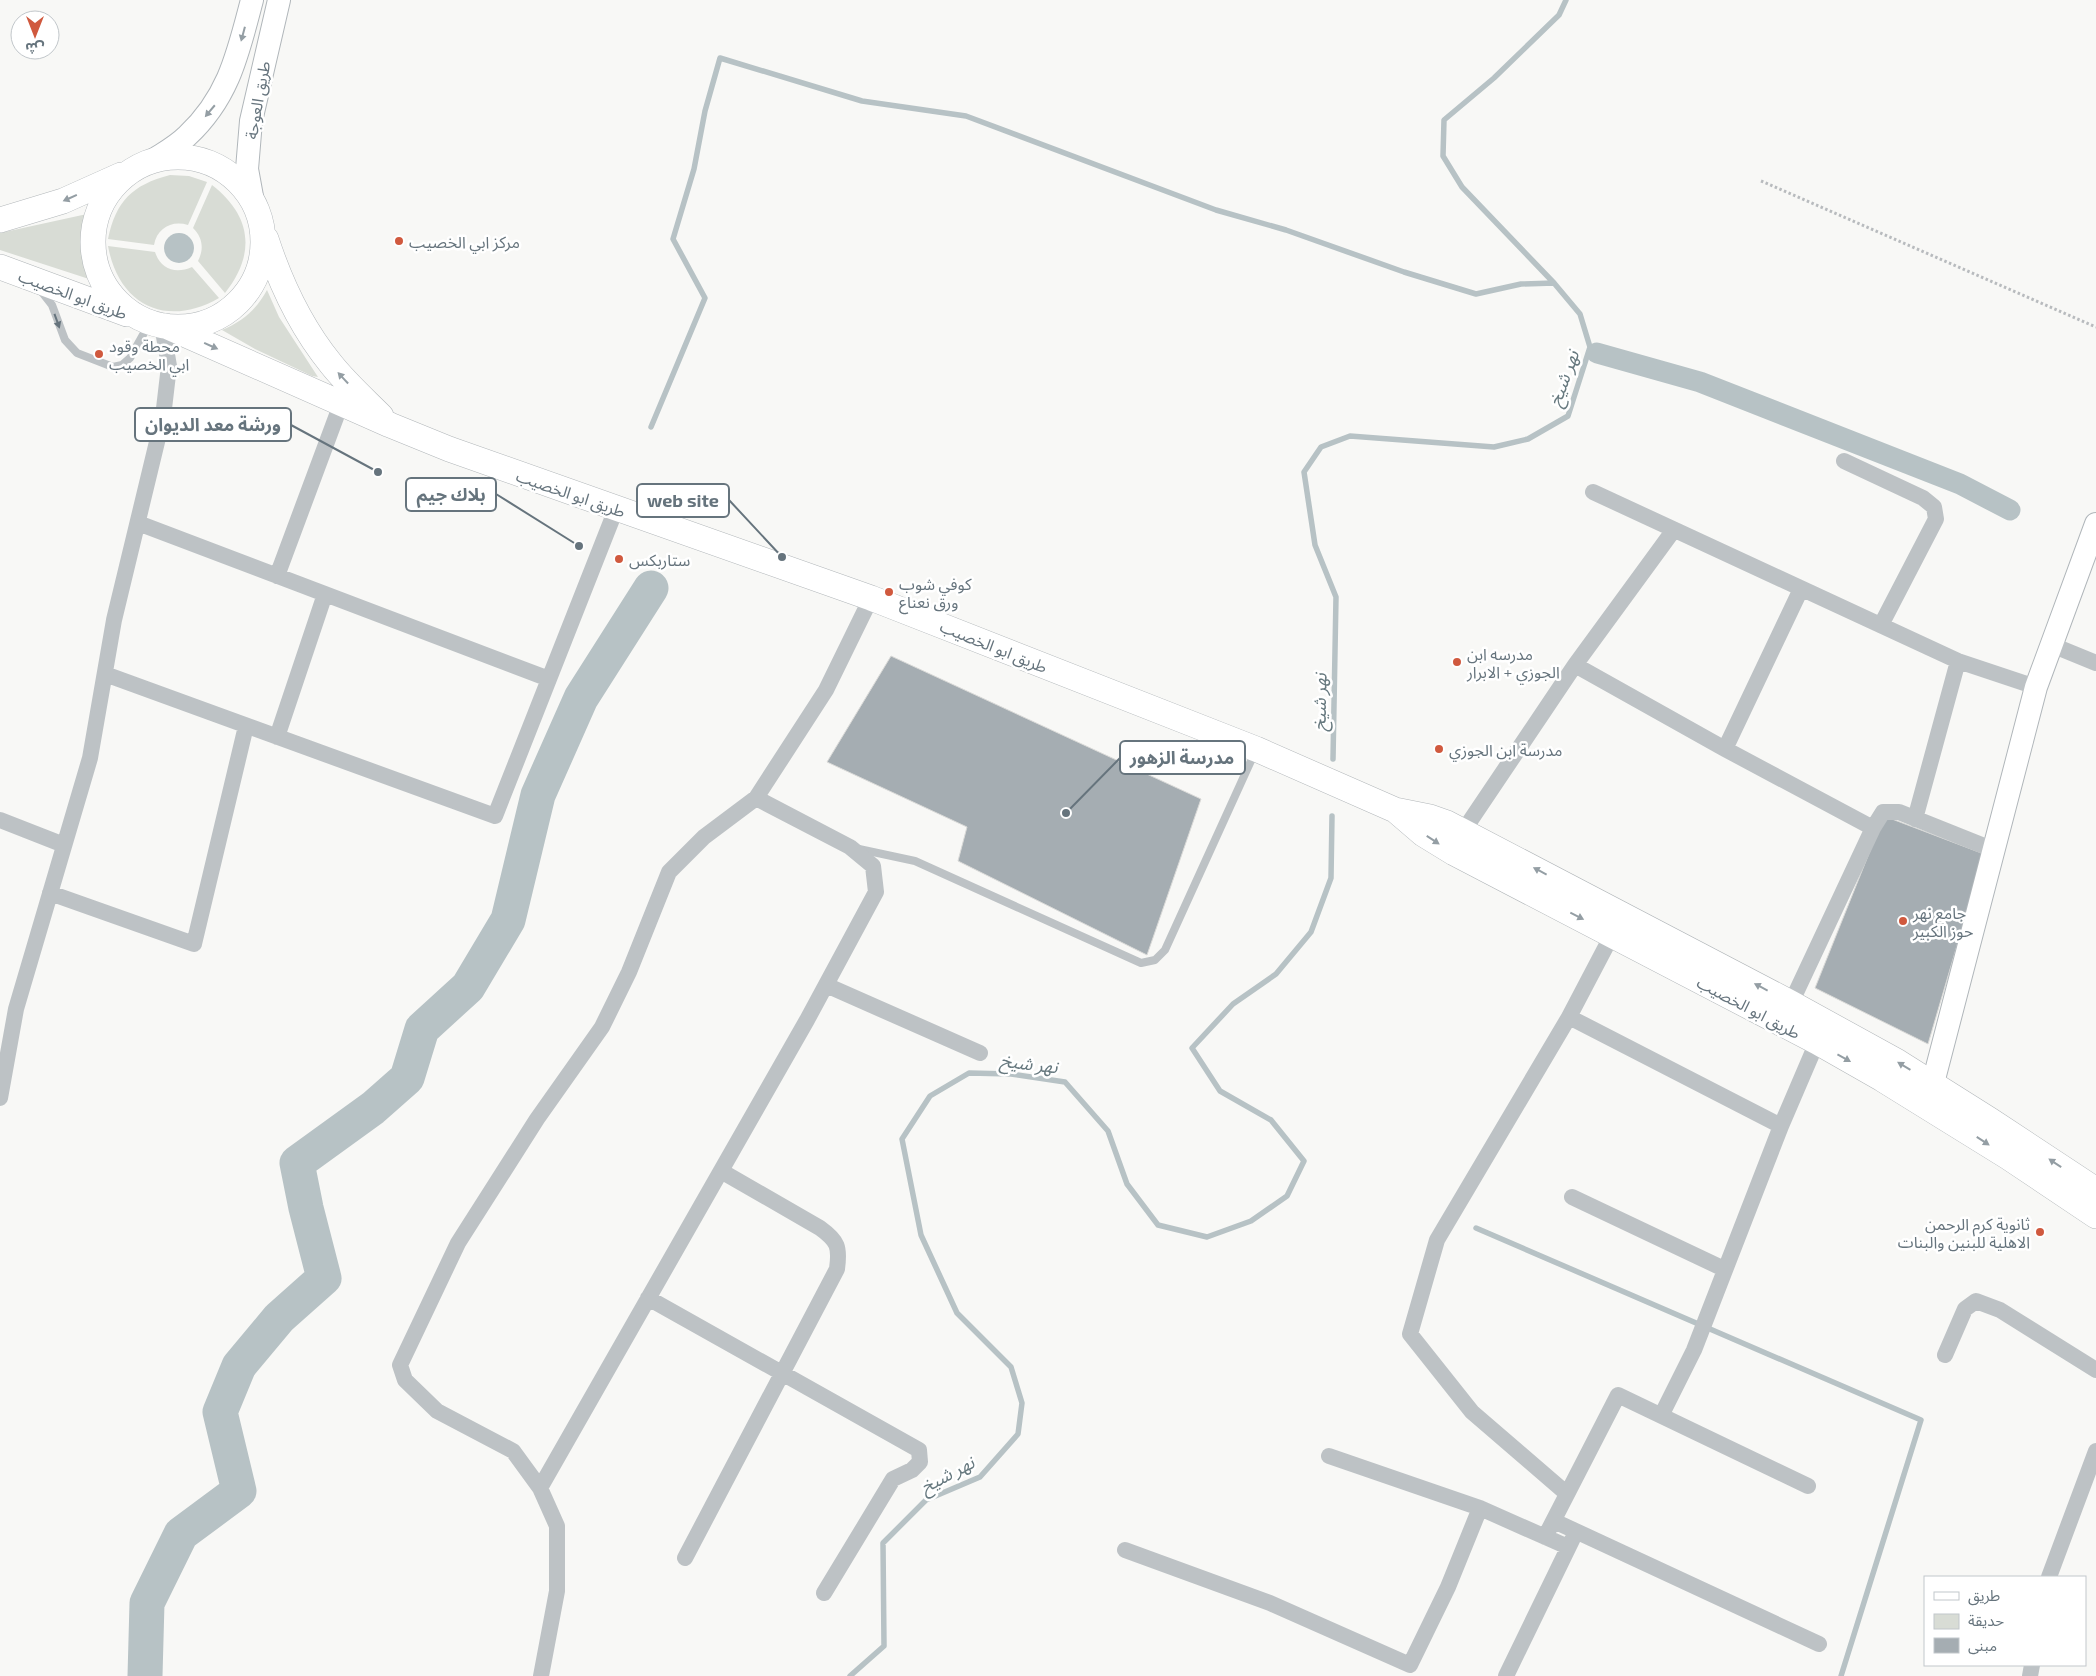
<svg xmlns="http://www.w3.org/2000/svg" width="2096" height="1676" font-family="'Exo 2','Noto Sans Arabic',sans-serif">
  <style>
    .green { fill: #d8dcd5 }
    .water { fill: #b7c2c5 }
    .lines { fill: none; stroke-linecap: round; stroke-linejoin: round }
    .stream { stroke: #b7c2c5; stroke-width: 5.5 }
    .canal { stroke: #b7c2c5; stroke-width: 21 }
    .river { stroke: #b7c2c5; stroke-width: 35 }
    .building { fill: #a5adb2; stroke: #dadad8 }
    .secondary-casing { stroke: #b0b6ba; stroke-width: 24 }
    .primary-casing { stroke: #b1b6b9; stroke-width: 26 }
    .path { stroke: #b8bbbe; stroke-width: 3; stroke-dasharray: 2.5 2.5; stroke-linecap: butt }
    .lane { stroke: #bdc2c5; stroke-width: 8 }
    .street { stroke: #bdc2c5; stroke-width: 16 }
    .secondary { stroke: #fff; stroke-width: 22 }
    .primary { stroke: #fff; stroke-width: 25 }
    .oneway { fill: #949ea4 }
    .oneway2 { fill: #66747d }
    .poi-dot { fill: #d0593e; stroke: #fff; stroke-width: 2 }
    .labels { text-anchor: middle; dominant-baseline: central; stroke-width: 5; stroke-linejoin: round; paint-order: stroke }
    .street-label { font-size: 16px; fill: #66747d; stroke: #fff }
    .poi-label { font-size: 16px; fill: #66747d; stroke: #fff; text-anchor: start }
    .water-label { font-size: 18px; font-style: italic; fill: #67797f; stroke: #fff }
    .leader { fill: none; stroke: #66747d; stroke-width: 2 }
    .callout-dot { fill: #66747d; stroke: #fff; stroke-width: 2 }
    .callout { fill: #fff; stroke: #66747d; stroke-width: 2 }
    .callout-label { font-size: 18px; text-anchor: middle; font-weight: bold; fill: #66747d }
  </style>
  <rect width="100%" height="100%" fill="#f8f8f6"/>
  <path class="green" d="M 170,175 L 189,176 L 207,182 L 188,225 C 172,220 157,228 154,245 L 108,239 C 116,201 132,185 170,175 Z
    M 212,185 C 252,216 256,254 225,293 L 198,261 C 204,249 203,238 193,228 Z
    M 87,214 C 81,240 81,254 89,279 L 0,250 L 0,233 Z
    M 108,246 L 155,252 C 161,270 176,274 192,267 L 219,298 C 167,328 119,306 108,246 Z
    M 267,290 L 279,317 L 318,377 L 312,376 L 255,349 L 222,330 C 243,321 256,310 267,290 Z"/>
  <path class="water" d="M164 248a15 15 0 1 1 30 0a15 15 0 1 1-30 0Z"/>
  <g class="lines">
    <path class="stream" d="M 651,427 L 705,298 L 673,239 L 694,169 L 705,111 L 720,58 L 862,101 L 966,116 L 1216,210 L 1286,230 L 1404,272 L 1476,294 L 1521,284 L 1554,283
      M 1333,759 L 1336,597 L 1315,545 L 1304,472 L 1321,447 L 1350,436 L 1494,447 L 1528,439 L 1568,416 L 1590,347 L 1580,314 L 1554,283 L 1462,187 L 1443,156 L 1444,120 L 1494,78 L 1559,15 L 1566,0
      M 1476,1228 L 1921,1420 L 1841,1676
      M 850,1676 L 884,1646 L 883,1543 L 926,1500 L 980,1477 L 1018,1434 L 1022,1403 L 1011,1367 L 957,1313 L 921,1235 L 902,1139 L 930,1096 L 969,1073 L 1011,1074 L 1065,1082 L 1108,1131 L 1127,1184 L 1158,1225 L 1207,1237 L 1251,1221 L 1287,1196 L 1304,1161 L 1271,1120 L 1220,1091 L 1192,1048 L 1233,1004 L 1276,974 L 1311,932 L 1331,878 L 1332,816"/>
    <path class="canal" d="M 1597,353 L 1700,382 L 1960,484 L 2010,510"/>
    <path class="river" d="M 145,1676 L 147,1603 L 181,1534 L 239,1491 L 220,1412 L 239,1366 L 279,1318 L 324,1278 L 306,1208 L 297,1163 L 373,1108 L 407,1078 L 422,1029 L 468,987 L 508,920 L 538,795 L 581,698 L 651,588"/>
  </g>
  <path class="building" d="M 891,656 L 1201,799 L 1147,955 L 958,861 L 967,827 L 827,762 Z
    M 1884,816 L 1984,854 L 1928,1044 L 1815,988 Z"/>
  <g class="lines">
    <defs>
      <path id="secondary" d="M 152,161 C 164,153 177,146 187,136 C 229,97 238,53 252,0
        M 253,202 L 247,169 L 251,121 L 279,0
        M 1933,1083 L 2036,687 L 2096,524"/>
      <path id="primary" d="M93 242a85 85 0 1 1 170 0a85 85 0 1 1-170 0Z
        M 0,220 L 63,201 L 121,175
        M 266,239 C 281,285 300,326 331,364 C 346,383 364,399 381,416
        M 0,267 L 127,314
        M 166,326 L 390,425 L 449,449 L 871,598 L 1256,749 L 1395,810 L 1430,817 L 1447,823 L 1791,1003 L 1898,1062 L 1990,1120 L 2096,1190
        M 1395,810 L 1423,834 L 1454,853 L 1817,1042 L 1882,1079 L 2008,1157 L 2096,1216"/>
    </defs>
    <use href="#secondary" class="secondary-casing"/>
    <use href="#primary" class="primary-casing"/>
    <path class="path" d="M 1761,181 L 2096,327"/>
    <path class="lane" d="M 41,291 L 52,305 L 65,340 L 77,353 L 113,367 L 122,365 L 130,358 L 144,333 L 152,323
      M 859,849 L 915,861 L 1141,963 L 1155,960 L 1165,950 L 1255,752"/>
    <path class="street" d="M 1844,461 L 1923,498 L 1934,507 L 1936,519 L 1881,625
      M 1593,492 L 1958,661 L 2036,687
      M 138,523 L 549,679
      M 277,576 L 341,404
      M 2052,645 L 2096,663
      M 1575,665 L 1725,749 L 1873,828
      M 105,674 L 495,816 L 616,509
      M 277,737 L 325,594
      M 1725,749 L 1801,589
      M 1915,819 L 1958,661
      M 0,820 L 64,845
      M 1464,830 L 1575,665 L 1673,531
      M 50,893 L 194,944 L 246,726
      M 826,985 L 980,1053
      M 1791,1003 L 1873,828 L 1883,812 L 1899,812 L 1994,850
      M 1569,1017 L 1781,1126
      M 0,1098 L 16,1009 L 90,758 L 114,620 L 163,417 L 169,366 L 162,325
      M 1572,1197 L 1724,1269
      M 648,1298 L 919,1450 L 920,1462 L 912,1470 L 893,1479 L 824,1593
      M 1945,1355 L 1965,1309 L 1976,1301 L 2000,1310 L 2096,1370
      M 1662,1414 L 1694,1350 L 1781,1126 L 1817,1042
      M 1329,1456 L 1480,1508 L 1568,1547
      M 540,1488 L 807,1020 L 876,892 L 873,866 L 850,847 L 756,798
      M 1566,1493 L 1472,1412 L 1410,1334 L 1437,1240 L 1569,1017 L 1612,935
      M 1554,1521 L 1819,1644
      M 1545,1537 L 1618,1395 L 1808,1486
      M 1125,1550 L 1270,1603 L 1410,1665 L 1448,1587 L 1480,1508
      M 685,1558 L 837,1269 C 840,1247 838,1241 820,1228 L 721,1171
      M 2049,1577 L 2096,1451
      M 541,1676 L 557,1591 L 557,1526 L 540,1488 L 513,1451 L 437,1411 L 405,1380 L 400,1365 L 458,1243 L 537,1119 L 602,1027 L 629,972 L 669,872 L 704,837 L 756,798 L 826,690 L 871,598
      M 1506,1676 L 1573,1538
      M 2030,1676 L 2032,1665"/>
    <use href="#secondary" class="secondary"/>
    <use href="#primary" class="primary"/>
  </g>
  <defs><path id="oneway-solid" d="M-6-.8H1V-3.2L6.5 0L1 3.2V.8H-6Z" transform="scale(1.25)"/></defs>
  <g class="oneway">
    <use href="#oneway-solid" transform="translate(243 34) rotate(105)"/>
    <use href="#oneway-solid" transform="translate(210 111) rotate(130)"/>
    <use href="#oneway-solid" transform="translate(70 198) rotate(156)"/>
    <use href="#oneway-solid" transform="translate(211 346) rotate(24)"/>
    <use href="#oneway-solid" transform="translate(343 378) rotate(-133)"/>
    <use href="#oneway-solid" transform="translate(1433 840) rotate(33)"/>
    <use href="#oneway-solid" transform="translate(1540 871) rotate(-152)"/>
    <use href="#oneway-solid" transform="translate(1577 916) rotate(27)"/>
    <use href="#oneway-solid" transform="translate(1761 987) rotate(-152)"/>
    <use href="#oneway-solid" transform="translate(1844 1058) rotate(29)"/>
    <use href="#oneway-solid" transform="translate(1904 1066) rotate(-149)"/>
    <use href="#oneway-solid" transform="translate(1983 1141) rotate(33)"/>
    <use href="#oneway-solid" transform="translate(2055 1163) rotate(-146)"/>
  </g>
  <use class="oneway2" href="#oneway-solid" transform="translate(57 321) rotate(70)"/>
  <g class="poi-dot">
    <circle cx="399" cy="241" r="5"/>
    <circle cx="99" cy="354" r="5"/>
    <circle cx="619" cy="559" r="5"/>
    <circle cx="889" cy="592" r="5"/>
    <circle cx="1457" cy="662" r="5"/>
    <circle cx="1439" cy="749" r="5"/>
    <circle cx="1903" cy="921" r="5"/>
    <circle cx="2040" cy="1232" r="5"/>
  </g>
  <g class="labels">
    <g class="street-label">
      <text transform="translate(257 100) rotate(-80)">طريق العوجة</text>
      <text transform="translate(73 294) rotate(20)">طريق ابو الخصيب</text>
      <text transform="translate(571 493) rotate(19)">طريق ابو الخصيب</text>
      <text transform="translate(994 646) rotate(22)">طريق ابو الخصيب</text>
      <text transform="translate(1749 1007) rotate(28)">طريق ابو الخصيب</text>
    </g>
    <g class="poi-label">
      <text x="409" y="241">مركز ابي الخصيب</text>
      <text x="109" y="345">محطة وقود<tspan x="109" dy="18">ابي الخصيب</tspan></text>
      <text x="629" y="559">ستاربكس</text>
      <text x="899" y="583">كوفي شوب<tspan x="899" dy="18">ورق نعناع</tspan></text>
      <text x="1467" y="653">مدرسه ابن<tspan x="1467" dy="18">الجوزي + الابرار</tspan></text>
      <text x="1449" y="749">مدرسة ابن الجوزي</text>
      <text x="1913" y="912">جامع نهر<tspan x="1913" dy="18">حوز الكبير</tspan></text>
      <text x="2030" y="1223" text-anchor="end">ثانوية كرم الرحمن<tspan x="2030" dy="18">الاهلية للبنين والبنات</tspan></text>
    </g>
    <g class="water-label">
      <text transform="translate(1563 378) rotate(-70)">نهر شيخ</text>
      <text transform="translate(1319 702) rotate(-89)">نهر شيخ</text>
      <text transform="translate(1029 1063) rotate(7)">نهر شيخ</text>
      <text transform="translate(947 1474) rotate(-28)">نهر شيخ</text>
    </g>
  </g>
  <path class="leader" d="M378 472L291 425M579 546L496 494M782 557L729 500M1066 813L1120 758"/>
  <g class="callout-dot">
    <circle cx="378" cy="472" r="5"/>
    <circle cx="579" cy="546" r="5"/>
    <circle cx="782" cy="557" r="5"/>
    <circle cx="1066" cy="813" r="5"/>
  </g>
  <g class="callout">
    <rect x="135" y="408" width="156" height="33" rx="5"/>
    <rect x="406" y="478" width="90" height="33" rx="5"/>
    <rect x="637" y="484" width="92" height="33" rx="5"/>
    <rect x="1120" y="741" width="125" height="33" rx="5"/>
  </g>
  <g class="callout-label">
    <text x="213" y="431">ورشة معد الديوان</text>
    <text x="451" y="501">بلاك جيم</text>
    <text x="683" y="507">web site</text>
    <text x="1182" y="764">مدرسة الزهور</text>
  </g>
  <rect x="1924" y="1576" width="162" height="90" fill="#ffffff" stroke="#c2c7cb"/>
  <rect x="1934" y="1592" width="25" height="8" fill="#ffffff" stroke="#c2c7cb"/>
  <text x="1968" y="1601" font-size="15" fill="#66747d">طريق</text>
  <rect x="1934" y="1614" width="25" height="15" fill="#d8dcd5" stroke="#c2c7cb"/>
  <text x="1968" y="1626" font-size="15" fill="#66747d">حديقة</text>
  <rect x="1934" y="1638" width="25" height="15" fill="#a5adb2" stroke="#c2c7cb"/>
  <text x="1968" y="1651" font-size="15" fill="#66747d">مبنى</text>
  <g transform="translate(35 35) rotate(180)"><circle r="24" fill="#ffffff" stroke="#c2c7cb"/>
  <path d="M0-4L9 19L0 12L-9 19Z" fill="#d0593e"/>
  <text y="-8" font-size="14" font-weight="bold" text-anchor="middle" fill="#66747d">ش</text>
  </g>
</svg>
